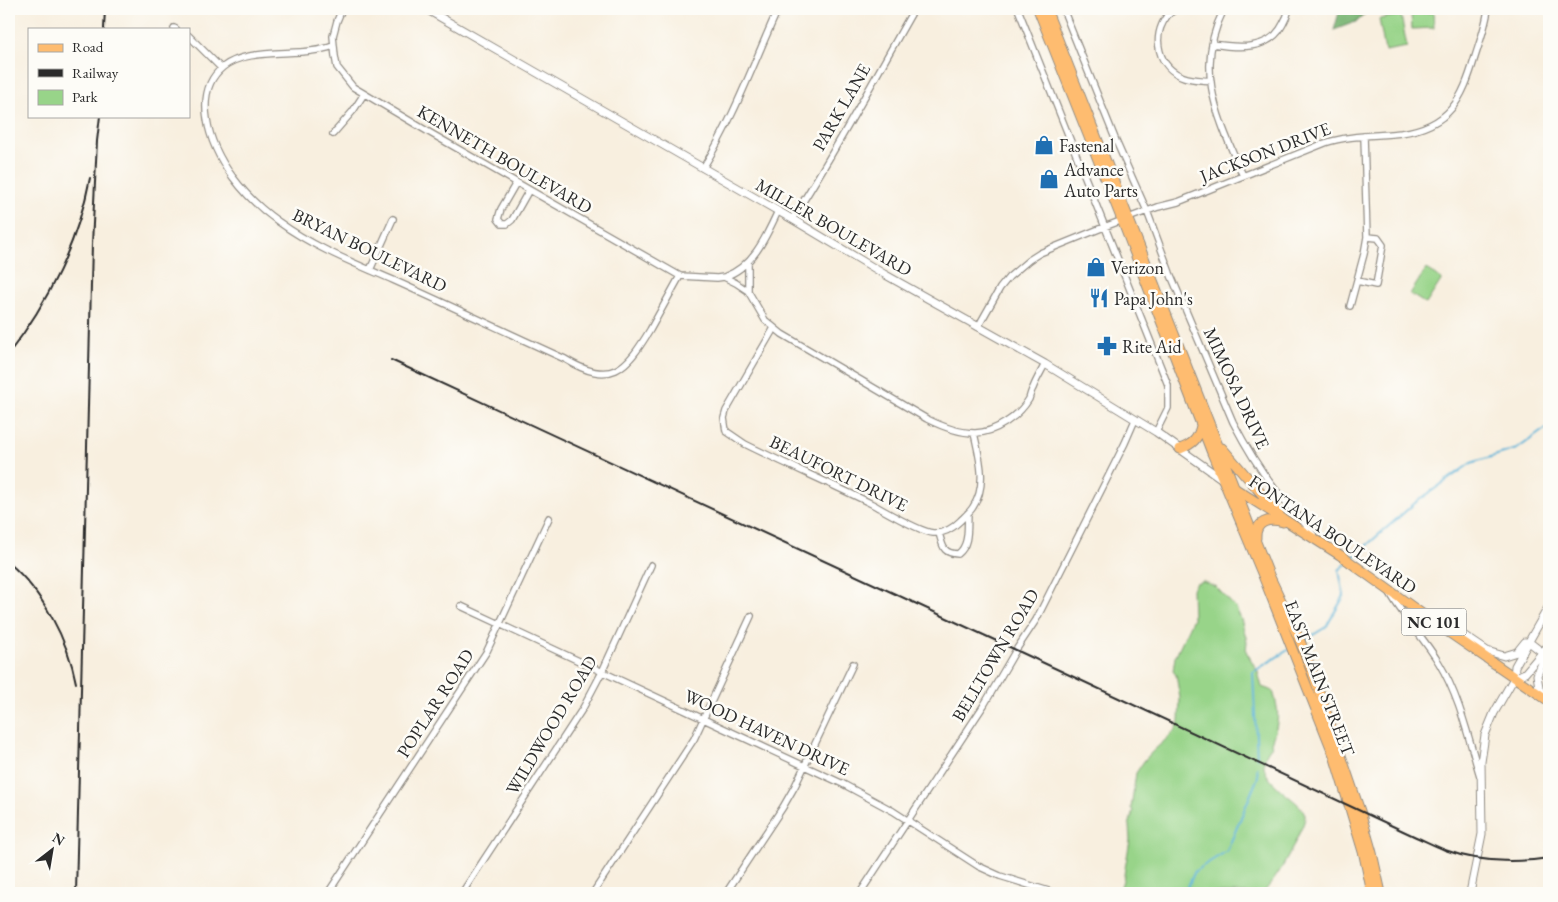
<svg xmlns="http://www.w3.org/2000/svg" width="1558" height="902" font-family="'EB Garamond',serif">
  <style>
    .green { fill: #98d489; stroke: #62805a }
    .forest { fill: #7ab675; stroke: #527050 }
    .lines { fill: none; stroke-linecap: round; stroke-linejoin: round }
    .stream { stroke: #5cb4d9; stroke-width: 2 }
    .minor-casing { stroke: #928d85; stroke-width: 8 }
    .tertiary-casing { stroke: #928d85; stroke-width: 9 }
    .primary-casing { stroke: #928d85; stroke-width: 11 }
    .minor { stroke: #fff; stroke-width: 5.5 }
    .tertiary { stroke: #fff; stroke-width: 7 }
    .primary { stroke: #febc70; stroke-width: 9 }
    .rail { stroke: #2b2b2b; stroke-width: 2 }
    .labels { text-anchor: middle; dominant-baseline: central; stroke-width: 5; stroke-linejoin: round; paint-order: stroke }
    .shield { fill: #fdfcf7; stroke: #6a6a68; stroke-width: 1 }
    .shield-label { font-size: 16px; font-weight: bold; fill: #2b2b2b }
    .street-label { font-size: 18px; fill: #2b2b2b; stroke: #fdfcf7 }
    .poi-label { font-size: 18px; fill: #2b2b2b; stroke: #fdfcf7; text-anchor: start }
  </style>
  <rect width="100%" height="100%" fill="#fdfcf7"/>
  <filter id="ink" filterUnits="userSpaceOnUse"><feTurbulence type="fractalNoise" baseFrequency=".02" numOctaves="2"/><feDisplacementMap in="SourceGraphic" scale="10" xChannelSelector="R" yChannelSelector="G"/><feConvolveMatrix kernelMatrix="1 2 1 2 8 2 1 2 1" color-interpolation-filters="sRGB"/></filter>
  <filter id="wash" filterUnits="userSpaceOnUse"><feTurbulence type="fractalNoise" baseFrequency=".0096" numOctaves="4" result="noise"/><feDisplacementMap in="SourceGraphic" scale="20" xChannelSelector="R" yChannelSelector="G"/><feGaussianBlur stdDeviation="1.12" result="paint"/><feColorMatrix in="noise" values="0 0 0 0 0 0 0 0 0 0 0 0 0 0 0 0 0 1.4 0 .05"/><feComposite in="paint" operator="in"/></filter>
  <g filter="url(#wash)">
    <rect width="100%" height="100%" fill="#f8efdf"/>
    <path class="green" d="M 1433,12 L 1434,28 L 1412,29 L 1411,14 Z
      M 1401,15 L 1407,47 L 1385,51 L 1379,19 Z
      M 1426,269 L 1442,279 L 1426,304 L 1410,294 Z
      M 1203,581 L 1216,587 L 1236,608 L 1241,619 L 1247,641 L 1246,651 L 1258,672 L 1262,687 L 1273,691 C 1280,714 1279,721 1271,743 L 1272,746 C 1242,779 1305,798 1305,816 C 1305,823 1300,831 1297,838 C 1287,860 1279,875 1263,893 L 1119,893 L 1123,880 L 1130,840 L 1129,826 L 1133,811 L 1131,808 L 1136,773 L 1144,761 L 1152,752 L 1175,731 L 1179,722 L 1180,698 L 1176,675 L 1173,671 L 1175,657 L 1193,618 L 1192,589 L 1196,583 Z"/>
    <path class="forest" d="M 1340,9 L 1370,9 L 1358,21 L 1334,30 Z"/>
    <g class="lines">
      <path class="stream" d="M 1351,559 L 1415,503 L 1471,463 L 1517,449 L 1549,426
        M 1303,641 L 1326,627 L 1344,596 L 1339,570 L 1346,564
        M 1257,758 L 1253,672 L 1288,650
        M 1185,893 L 1195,871 L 1227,851 L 1258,777 L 1257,768"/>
    </g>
  </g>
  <g filter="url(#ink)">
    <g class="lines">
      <defs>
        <path id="minor" d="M 342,9 L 337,21 L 333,36 L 335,56 L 337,67 L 353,87 L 432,134 L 680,276 L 717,278 L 724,277 L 736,283 L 748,291 L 765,320 L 782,334 L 927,419 C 941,426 959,433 975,433 C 995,433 1019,416 1029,399 C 1030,396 1031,391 1033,388 C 1036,380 1041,372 1045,364
          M 1018,9 L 1168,385 L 1168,408 L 1156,432
          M 1063,9 L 1116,141 L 1147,211 L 1170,273 L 1233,422 C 1245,445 1258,467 1274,488 C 1288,505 1303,520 1316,538
          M 1176,9 C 1173,11 1169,14 1167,16 C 1151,37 1158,68 1184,77 C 1192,80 1202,80 1211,81
          M 1224,9 C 1193,70 1219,119 1243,176
          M 174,28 L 176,29
          M 189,36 L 221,68
          M 1212,44 C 1238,48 1270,51 1283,24 C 1286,19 1288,14 1289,9
          M 333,46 C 302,58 249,46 223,67 C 207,80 204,100 207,119 C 213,160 246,199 279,222 C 313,247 354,263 393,280 C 451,306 508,333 565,359 C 611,387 626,370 650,330 C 660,312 670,294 680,276
          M 333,134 L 353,111 L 364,94
          M 703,168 C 734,118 754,62 778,9
          M 516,183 L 501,209 L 498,219 L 502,224 L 507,224 L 512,220 L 529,190
          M 792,219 C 836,151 874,79 914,9
          M 748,262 L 748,291
          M 370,270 L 393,219
          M 724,277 C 753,267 766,237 778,211
          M 1357,281 L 1376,285 L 1383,245 L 1378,238 L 1367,237
          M 1350,306 L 1364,254 L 1367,237 L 1364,136
          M 978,327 L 1000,288 L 1009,277 L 1029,260 L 1040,253 L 1104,227 L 1158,207 L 1178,202 L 1325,143 C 1350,135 1375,136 1401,133 C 1450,126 1462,100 1475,57 C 1480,41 1486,25 1488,9
          M 774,328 L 726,411 L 724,418 L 726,431 L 745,444 C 787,465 830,483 872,504 C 885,511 920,532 933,533 C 944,534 953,528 960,521 C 964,517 970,512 973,507 C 988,485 979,456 974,433
          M 939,533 C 943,546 942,553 958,554 C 970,545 967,527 968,513
          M 1390,593 C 1404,618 1424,638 1439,663 C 1460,698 1468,737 1480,776
          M 461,606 L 843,784 L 893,811 L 978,866 L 1000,876 L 1055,893
          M 279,893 L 280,893
          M 328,893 L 487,651 L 549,518
          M 462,893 L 583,708 L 602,672 L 651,565
          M 593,893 L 694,739 L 751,616
          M 726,893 L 783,807 L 795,786 L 853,664
          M 860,893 L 984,705 L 1016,650 L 1036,620 L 1125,443 L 1135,420"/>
        <path id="tertiary" d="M 426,9 L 792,219 L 884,274 L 1045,364 L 1156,432 L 1222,479
          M 1432,618 L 1444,622 L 1487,651 L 1504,656 L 1517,652 L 1525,642
          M 1529,642 L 1542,652
          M 1514,678 L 1525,673 L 1546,648
          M 1546,698 L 1539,687 L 1537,675 L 1549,647
          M 1470,893 L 1482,834 L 1481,762 L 1485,735 L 1494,713 L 1514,678 L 1515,666 L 1549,606"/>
        <path id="primary" d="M 1038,9 L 1122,220 L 1212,453 L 1262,573 L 1334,755 L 1364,855 L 1372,893
          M 1046,9 L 1269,575 L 1300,641 L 1313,674 L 1360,811 L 1372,853 L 1381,893
          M 1222,448 L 1279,514
          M 1180,449 C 1193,444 1198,439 1201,426
          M 1234,488 L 1340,555 L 1425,616 L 1549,701
          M 1256,538 C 1255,521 1269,518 1283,522"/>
      </defs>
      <use href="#minor" class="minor-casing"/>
      <use href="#tertiary" class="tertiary-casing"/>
      <use href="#primary" class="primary-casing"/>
      <use href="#minor" class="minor"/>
      <use href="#tertiary" class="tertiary"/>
      <use href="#primary" class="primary"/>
      <path class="rail" d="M 104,29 L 105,9
        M 9,353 C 48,303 78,241 90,178
        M 391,360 L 1016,650 L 1416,837 C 1425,841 1435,846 1445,850 C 1477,862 1515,863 1549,858
        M 9,563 C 42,591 68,640 76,683
        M 76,893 L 92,244 L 97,141 L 100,116"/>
    </g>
  </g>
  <defs>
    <symbol id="shop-bare" viewBox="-9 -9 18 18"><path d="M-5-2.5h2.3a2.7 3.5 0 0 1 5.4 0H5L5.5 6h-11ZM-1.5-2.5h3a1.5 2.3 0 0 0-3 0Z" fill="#1f6fb2" stroke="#fdfcf7" stroke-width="2.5" paint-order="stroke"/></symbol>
    <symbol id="restaurant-bare" viewBox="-9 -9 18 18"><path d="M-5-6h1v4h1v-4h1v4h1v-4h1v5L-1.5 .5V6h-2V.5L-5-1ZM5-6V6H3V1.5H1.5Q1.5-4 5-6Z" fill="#1f6fb2" stroke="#fdfcf7" stroke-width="2.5" paint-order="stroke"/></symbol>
    <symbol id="pharmacy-bare" viewBox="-9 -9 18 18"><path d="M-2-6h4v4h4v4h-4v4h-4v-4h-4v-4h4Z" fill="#1f6fb2" stroke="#fdfcf7" stroke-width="2.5" paint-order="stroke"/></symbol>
  </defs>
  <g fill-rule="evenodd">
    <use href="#shop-bare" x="1030" y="131" width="28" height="28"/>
    <use href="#shop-bare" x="1035" y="165" width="28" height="28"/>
    <use href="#shop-bare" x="1082" y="253" width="28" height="28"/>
    <use href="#restaurant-bare" x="1085" y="284" width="28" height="28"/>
    <use href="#pharmacy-bare" x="1093" y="332" width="28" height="28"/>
  </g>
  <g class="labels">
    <rect class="shield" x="1401.5" y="608.5" width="65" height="27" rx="4"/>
    <g class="shield-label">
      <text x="1434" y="622">NC 101</text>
    </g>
    <g class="street-label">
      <text transform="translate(841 107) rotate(-60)">PARK LANE</text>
      <text transform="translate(1265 152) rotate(-21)">JACKSON DRIVE</text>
      <text transform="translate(505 159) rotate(30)">KENNETH BOULEVARD</text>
      <text transform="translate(834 227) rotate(30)">MILLER BOULEVARD</text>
      <text transform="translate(370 250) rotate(26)">BRYAN BOULEVARD</text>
      <text transform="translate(1237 388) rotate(65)">MIMOSA DRIVE</text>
      <text transform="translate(839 473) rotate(26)">BEAUFORT DRIVE</text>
      <text transform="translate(1333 534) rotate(34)">FONTANA BOULEVARD</text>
      <text transform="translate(995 655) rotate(-59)">BELLTOWN ROAD</text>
      <text transform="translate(1320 678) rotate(69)">EAST MAIN STREET</text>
      <text transform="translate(435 703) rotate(-57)">POPLAR ROAD</text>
      <text transform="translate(551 725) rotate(-59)">WILDWOOD ROAD</text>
      <text transform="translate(767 732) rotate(25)">WOOD HAVEN DRIVE</text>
    </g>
    <g class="poi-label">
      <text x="1059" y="145">Fastenal</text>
      <text x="1064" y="169">Advance<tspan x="1064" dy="21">Auto Parts</tspan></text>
      <text x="1111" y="267">Verizon</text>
      <text x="1114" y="298">Papa John's</text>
      <text x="1122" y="346">Rite Aid</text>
    </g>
  </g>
  <rect width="1558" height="902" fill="none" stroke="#fdfcf7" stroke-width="30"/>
  <rect x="28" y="28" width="162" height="90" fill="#fdfcf7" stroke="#a9a8a5"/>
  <rect x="38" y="44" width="25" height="8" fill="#febc70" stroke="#a9a8a5"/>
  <text x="72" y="52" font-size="15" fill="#2b2b2b">Road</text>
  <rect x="38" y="69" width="25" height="8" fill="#2b2b2b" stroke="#a9a8a5"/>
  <text x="72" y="78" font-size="15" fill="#2b2b2b">Railway</text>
  <rect x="38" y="90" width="25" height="15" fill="#98d489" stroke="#a9a8a5"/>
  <text x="72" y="102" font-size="15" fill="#2b2b2b">Park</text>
  <g transform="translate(52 850) rotate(31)" stroke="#fdfcf7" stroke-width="4" paint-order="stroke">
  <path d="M0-4L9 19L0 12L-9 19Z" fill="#2b2b2b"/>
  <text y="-8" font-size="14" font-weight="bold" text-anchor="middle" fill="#2b2b2b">N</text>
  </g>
</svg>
